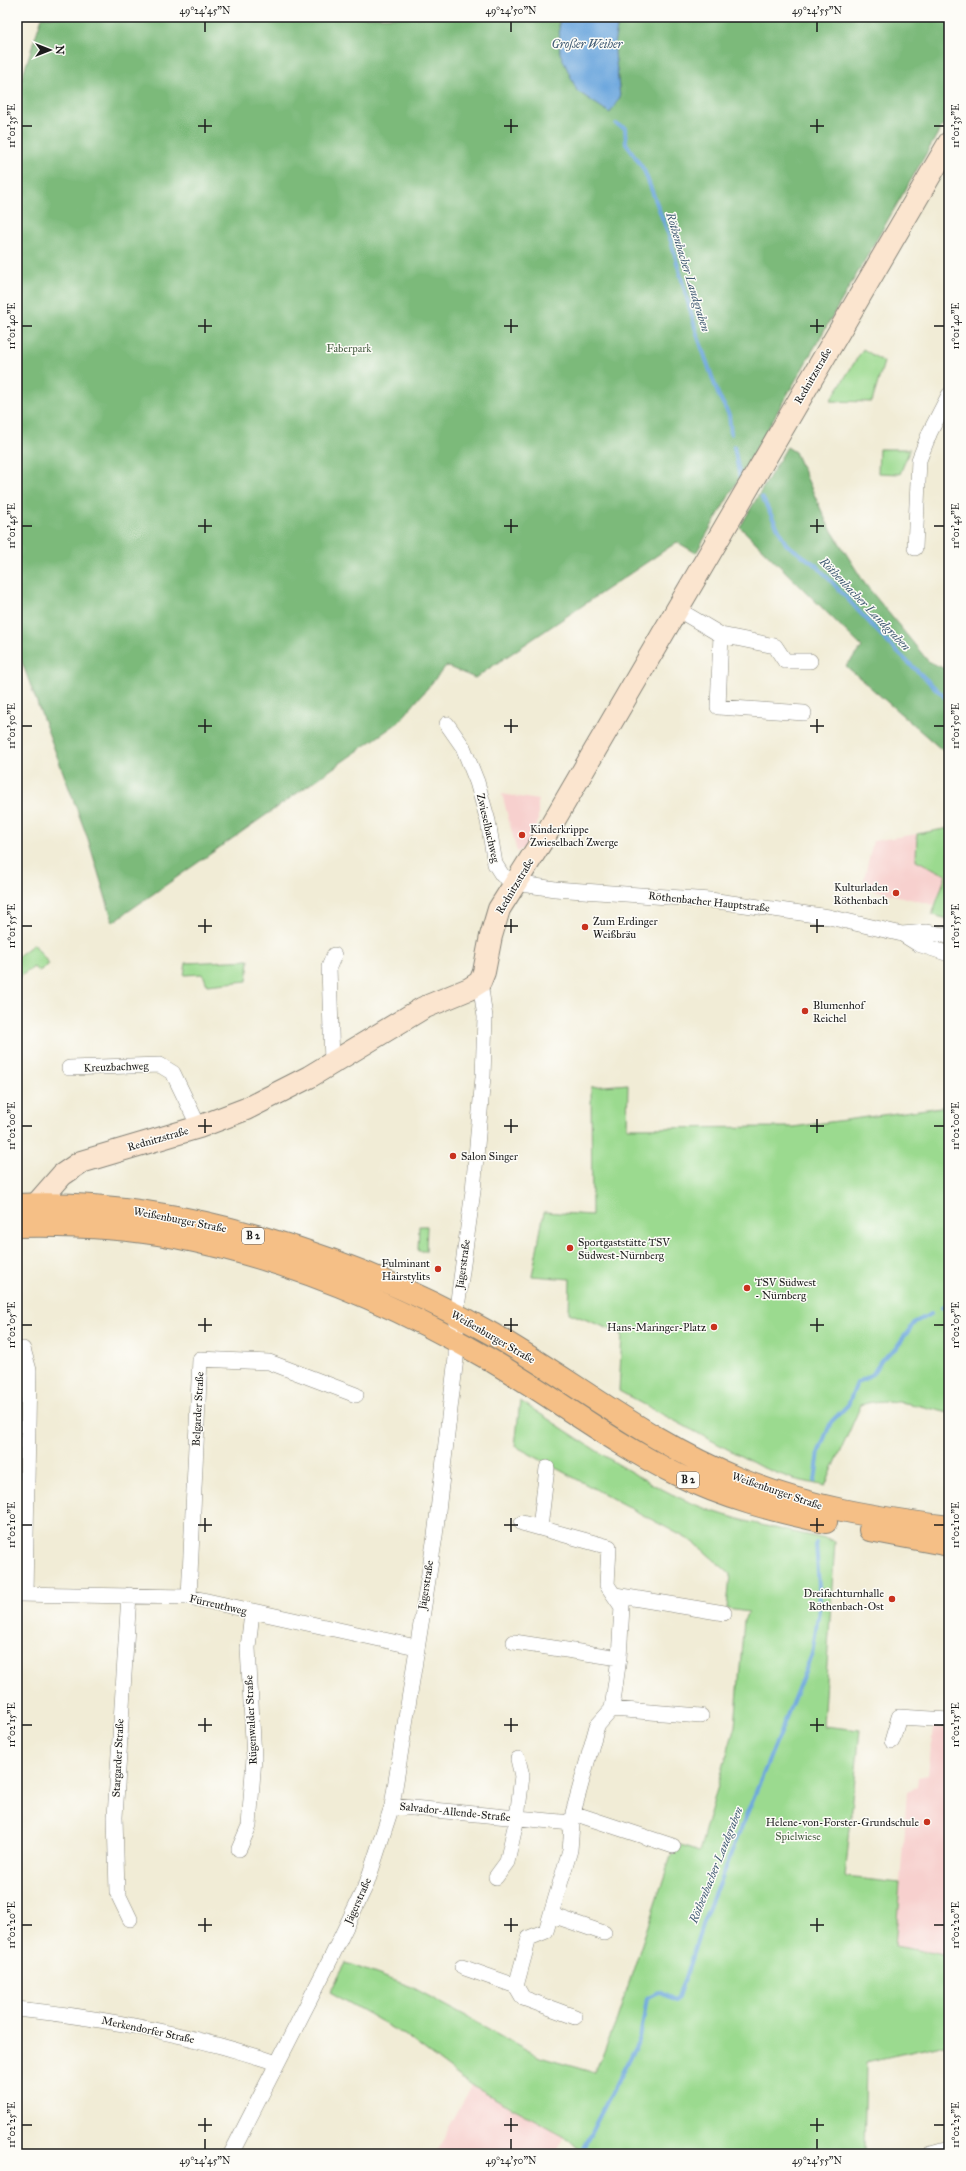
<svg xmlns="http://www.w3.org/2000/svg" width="966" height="2171" font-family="'IM FELL Great Primer',serif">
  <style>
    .built { fill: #f7d0ce }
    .green { fill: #9bda8f; stroke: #5c7b56 }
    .forest { fill: #7cba7a; stroke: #4c6b4b }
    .water { fill: #6ea8de; stroke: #45627d }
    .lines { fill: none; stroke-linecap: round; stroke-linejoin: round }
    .stream { stroke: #6ea8de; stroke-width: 4 }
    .minor-casing { stroke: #868479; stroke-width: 16 }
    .secondary-casing { stroke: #868479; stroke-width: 24 }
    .primary-casing { stroke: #868479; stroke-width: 24 }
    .minor { stroke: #fff; stroke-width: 15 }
    .secondary { stroke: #fbe5cf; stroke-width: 22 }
    .primary { stroke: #f5bf86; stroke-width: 22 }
    .ticks { fill: none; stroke: #1c1c1c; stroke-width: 1.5 }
    .poi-dot { fill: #c8321e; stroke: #fdfcf7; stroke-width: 1.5 }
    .labels { text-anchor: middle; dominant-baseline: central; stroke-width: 3; stroke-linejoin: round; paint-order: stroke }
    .shield { fill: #fdfcf7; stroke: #605f5e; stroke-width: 1 }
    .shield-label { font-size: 10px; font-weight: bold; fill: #1c1c1c }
    .park-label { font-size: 11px; fill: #485e44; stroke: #fdfcf7 }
    .street-label { font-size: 11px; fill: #1c1c1c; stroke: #fdfcf7 }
    .poi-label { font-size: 11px; fill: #1c1c1c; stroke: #fdfcf7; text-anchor: start }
    .water-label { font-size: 12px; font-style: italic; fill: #415b73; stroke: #fdfcf7 }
    .neatline { fill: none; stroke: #1c1c1c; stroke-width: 1.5 }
    .ticks-label { font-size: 10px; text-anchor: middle; fill: #1c1c1c }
  </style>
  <rect width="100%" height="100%" fill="#fdfcf7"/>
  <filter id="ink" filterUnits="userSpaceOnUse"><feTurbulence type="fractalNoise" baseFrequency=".025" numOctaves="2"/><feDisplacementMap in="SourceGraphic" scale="8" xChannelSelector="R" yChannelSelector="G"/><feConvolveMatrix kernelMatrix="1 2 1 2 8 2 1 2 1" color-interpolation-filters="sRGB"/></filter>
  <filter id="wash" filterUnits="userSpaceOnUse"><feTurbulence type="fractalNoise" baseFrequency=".012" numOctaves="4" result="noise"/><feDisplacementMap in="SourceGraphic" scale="16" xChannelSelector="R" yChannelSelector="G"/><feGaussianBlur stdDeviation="0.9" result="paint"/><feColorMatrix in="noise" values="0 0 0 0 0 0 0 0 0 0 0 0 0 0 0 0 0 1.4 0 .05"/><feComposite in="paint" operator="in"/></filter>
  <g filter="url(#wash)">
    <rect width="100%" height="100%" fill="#f1ecd6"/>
    <path class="built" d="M 502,794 L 538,800 L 538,822 L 525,848 L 517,852 Z
      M 917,834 L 916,860 L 946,875 L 934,905 L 862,887 L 873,841 Z
      M 933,1727 L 949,1728 L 949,1956 L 895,1946 L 907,1792 L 917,1786 L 918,1777 L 928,1775 Z
      M 472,2086 L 565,2136 L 555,2154 L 435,2154 Z"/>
    <path class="green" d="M 863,349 L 884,362 L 872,402 L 830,401 Z
      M 879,449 L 910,449 L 900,474 L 878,473 Z
      M 949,828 L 949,919 L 932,915 L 946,875 L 916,860 L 917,834 Z
      M 34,944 L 49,964 L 38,972 L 34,967 L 18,978 L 17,957 Z
      M 249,960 L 247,981 L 207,985 L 203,974 L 184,975 L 186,963 Z
      M 628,1084 L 627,1128 L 793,1127 L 949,1106 L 949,1413 C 922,1407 888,1395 861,1405 L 825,1486 L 793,1479 L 761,1467 L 619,1391 L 622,1334 L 569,1313 L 570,1279 L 532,1276 L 544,1212 L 592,1215 L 591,1087 Z
      M 419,1226 L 427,1226 L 426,1251 L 418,1251 Z
      M 520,1401 C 581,1439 641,1485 709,1510 C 750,1524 793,1532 835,1541 L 823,1726 L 860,1730 L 845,1877 L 900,1883 L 895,1946 L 949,1956 L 949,2043 L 866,2062 L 864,2154 L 584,2154 L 565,2136 L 472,2086 L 402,2033 L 330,1992 L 346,1963 L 412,1987 L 540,2057 L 595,2073 L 615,2025 L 675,1844 L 699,1852 L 735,1726 L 744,1620 L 749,1612 L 727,1609 L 730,1574 L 695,1543 L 515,1446 Z"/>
    <path class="forest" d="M 42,17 L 559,17 L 560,53 L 620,97 L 614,44 L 619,17 L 949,17 L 949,114 L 696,553 L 677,542 L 475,678 L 446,666 L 399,722 L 113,922 L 88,839 L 17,649 L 17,92 Z
      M 787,447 L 795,452 L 827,523 L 865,584 L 928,661 L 949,671 L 949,756 L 846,666 L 862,647 L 740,527 Z"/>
    <path class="water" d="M 559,17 L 619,17 L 614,44 L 620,97 L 610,113 L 577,91 L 560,53 Z"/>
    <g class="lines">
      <path class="stream" d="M 616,124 L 625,128 L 626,143 L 644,170 L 671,241 L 697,334 L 718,394 L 729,415 L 731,434
        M 734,447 L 740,478
        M 762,497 L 786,544 L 817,566 L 891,646 L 949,701
        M 942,1308 L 949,1303
        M 815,1481 L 819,1451 L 831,1422 L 848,1405 L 857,1383 L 873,1374 L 881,1360 L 895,1349 L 915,1322 L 931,1314
        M 580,2154 L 640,2038 L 647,1998 L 659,1992 L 675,2000 L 679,1997 L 703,1922 L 812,1654 L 820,1603 L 816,1543"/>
    </g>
  </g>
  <g filter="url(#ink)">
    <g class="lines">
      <defs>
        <path id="minor" d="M 915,548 L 919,460 L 930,432 L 949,395
          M 677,609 L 721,635 L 775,646 L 785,661 L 810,661
          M 721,635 L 718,707 L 804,713
          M 447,724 L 463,747 L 477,782 L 488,821 L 495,864 L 502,875 L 515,883 L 555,889 L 710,900 L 829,917 L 902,934 L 926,932 L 949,936
          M 902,934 L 918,944 L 949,954
          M 332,1063 L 329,967 L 334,955
          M 69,1068 L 160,1065 L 173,1073 L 199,1127
          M 23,1349 L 29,1370 L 25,1594
          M 522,1523 L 609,1547 L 607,1585 L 622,1607 L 619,1658 L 612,1709 L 597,1726 L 573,1813 L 570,1850 L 546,1931 L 529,1938 L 516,1986 L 523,1998 L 575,2017
          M 540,1528 L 547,1468
          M 17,1594 L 189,1597 L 416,1647
          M 129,1595 L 115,1817 L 117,1892 L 130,1919
          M 615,1595 L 724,1613
          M 189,1597 L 200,1359 L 269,1362 L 356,1395
          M 514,1642 L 619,1658
          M 612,1709 L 701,1716
          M 892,1741 L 899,1717 L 949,1720
          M 392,1806 L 571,1823
          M 573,1813 L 673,1846
          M 239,1849 L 249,1826 L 254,1758 L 248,1648 L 252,1612
          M 496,1877 L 507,1862 L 517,1818 L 522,1776 L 518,1759
          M 552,1915 L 604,1933
          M 462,1967 L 516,1986
          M 17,2009 C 105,2018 193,2035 277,2063
          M 231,2154 L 331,1958 L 367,1883 L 392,1806 L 435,1536 L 456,1358 L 456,1315 L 473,1191 L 483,1077 L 485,1017 L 480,982
          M 931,2154 L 949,2149"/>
        <path id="secondary" d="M 26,1216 L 62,1175 L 81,1162 L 199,1127 L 246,1109 L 309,1077 L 423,1008 L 469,989 L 480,982 L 484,972 L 491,936 L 499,909 L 545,836 L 949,143"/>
        <path id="primary" d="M 17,1205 C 174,1197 356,1257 492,1334 C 575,1382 650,1443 739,1479 C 807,1507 877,1518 949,1527
          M 17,1226 C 70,1225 123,1227 175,1237 C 283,1258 390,1302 485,1357 C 550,1394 609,1441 676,1474 C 724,1498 775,1511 826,1522
          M 870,1530 L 949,1545"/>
      </defs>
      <use href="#minor" class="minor-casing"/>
      <use href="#secondary" class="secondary-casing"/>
      <use href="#primary" class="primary-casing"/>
      <use href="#minor" class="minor"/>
      <use href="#secondary" class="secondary"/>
      <use href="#primary" class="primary"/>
    </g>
  </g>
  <path class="ticks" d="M 205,22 L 205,32M 511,22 L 511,32M 817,22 L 817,32M 205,119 L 205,133M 511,119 L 511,133M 817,119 L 817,133M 22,126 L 32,126M 198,126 L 212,126M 504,126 L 518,126M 810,126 L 824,126M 934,126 L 944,126M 205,319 L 205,333M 511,319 L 511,333M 817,319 L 817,333M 22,326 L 32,326M 198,326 L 212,326M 504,326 L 518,326M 810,326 L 824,326M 934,326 L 944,326M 205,519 L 205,533M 511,519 L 511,533M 817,519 L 817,533M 22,526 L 32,526M 198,526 L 212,526M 504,526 L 518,526M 810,526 L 824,526M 934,526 L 944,526M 205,719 L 205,733M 511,719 L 511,733M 817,719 L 817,733M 22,726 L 32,726M 198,726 L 212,726M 504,726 L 518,726M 810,726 L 824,726M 934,726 L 944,726M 205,919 L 205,933M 511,919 L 511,933M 817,919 L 817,933M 22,926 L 32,926M 198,926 L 212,926M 504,926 L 518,926M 810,926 L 824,926M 934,926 L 944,926M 205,1119 L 205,1133M 511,1119 L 511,1133M 817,1119 L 817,1133M 22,1126 L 32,1126M 198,1126 L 212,1126M 504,1126 L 518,1126M 810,1126 L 824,1126M 934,1126 L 944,1126M 205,1318 L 205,1332M 511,1318 L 511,1332M 817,1318 L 817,1332M 22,1325 L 32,1325M 198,1325 L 212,1325M 504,1325 L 518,1325M 810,1325 L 824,1325M 934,1325 L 944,1325M 205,1518 L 205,1532M 511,1518 L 511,1532M 817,1518 L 817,1532M 22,1525 L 32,1525M 198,1525 L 212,1525M 504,1525 L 518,1525M 810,1525 L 824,1525M 934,1525 L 944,1525M 205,1718 L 205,1732M 511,1718 L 511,1732M 817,1718 L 817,1732M 22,1725 L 32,1725M 198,1725 L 212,1725M 504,1725 L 518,1725M 810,1725 L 824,1725M 934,1725 L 944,1725M 205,1918 L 205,1932M 511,1918 L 511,1932M 817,1918 L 817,1932M 22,1925 L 32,1925M 198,1925 L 212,1925M 504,1925 L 518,1925M 810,1925 L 824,1925M 934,1925 L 944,1925M 205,2118 L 205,2132M 511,2118 L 511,2132M 817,2118 L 817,2132M 22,2125 L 32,2125M 198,2125 L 212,2125M 504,2125 L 518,2125M 810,2125 L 824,2125M 934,2125 L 944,2125M 205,2139 L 205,2149M 511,2139 L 511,2149M 817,2139 L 817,2149"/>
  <g class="poi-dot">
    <circle cx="522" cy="835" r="4"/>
    <circle cx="896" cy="893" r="4"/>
    <circle cx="585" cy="927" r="4"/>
    <circle cx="805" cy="1011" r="4"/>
    <circle cx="453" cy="1156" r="4"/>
    <circle cx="570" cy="1248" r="4"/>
    <circle cx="438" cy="1269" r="4"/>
    <circle cx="747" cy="1288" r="4"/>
    <circle cx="714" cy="1327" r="4"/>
    <circle cx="892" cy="1599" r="4"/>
    <circle cx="927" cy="1822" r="4"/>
  </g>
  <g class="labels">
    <g class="shield">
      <rect x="242" y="1228" width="22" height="16" rx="3"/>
      <rect x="677" y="1472" width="22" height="16" rx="3"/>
    </g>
    <g class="shield-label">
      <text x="253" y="1236">B 2</text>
      <text x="688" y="1480">B 2</text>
    </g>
    <g class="park-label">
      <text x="349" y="348">Faberpark</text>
      <text x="798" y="1836">Spielwiese</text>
    </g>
    <g class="street-label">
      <text transform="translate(813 376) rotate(-60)">Rednitzstraße</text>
      <text transform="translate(488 828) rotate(77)">Zwieselbachweg</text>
      <text transform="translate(515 886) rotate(-59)">Rednitzstraße</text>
      <text transform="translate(709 902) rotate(6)">Röthenbacher Hauptstraße</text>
      <text transform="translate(116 1067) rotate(-2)">Kreuzbachweg</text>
      <text transform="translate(158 1139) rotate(-16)">Rednitzstraße</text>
      <text transform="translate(180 1220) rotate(11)">Weißenburger Straße</text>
      <text transform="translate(463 1264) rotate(-82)">Jägerstraße</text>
      <text transform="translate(493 1337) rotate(30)">Weißenburger Straße</text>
      <text transform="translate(198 1409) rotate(-87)">Belgarder Straße</text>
      <text transform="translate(777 1491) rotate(19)">Weißenburger Straße</text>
      <text transform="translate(426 1585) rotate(-81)">Jägerstraße</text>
      <text transform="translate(218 1605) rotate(13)">Fürreuthweg</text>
      <text transform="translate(251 1720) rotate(-93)">Rügenwalder Straße</text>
      <text transform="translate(118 1758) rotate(-87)">Stargarder Straße</text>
      <text transform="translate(455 1812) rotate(6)">Salvador-Allende-Straße</text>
      <text transform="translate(358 1901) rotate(-66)">Jägerstraße</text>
      <text transform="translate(148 2030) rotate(12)">Merkendorfer Straße</text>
    </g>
    <g class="poi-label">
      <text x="530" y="829">Kinderkrippe<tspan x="530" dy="13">Zwieselbach Zwerge</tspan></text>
      <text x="888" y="887" text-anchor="end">Kulturladen<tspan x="888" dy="13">Röthenbach</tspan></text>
      <text x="593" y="921">Zum Erdinger<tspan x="593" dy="13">Weißbräu</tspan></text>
      <text x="813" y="1005">Blumenhof<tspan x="813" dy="13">Reichel</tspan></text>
      <text x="461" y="1156">Salon Singer</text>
      <text x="578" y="1242">Sportgaststätte TSV<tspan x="578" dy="13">Südwest-Nürnberg</tspan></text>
      <text x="430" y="1263" text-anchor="end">Fulminant<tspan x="430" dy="13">Hairstylits</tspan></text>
      <text x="755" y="1282">TSV Südwest<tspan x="755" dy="13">- Nürnberg</tspan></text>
      <text x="706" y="1327" text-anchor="end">Hans-Maringer-Platz</text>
      <text x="884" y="1593" text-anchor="end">Dreifachturnhalle<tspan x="884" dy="13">Röthenbach-Ost</tspan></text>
      <text x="919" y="1822" text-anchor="end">Helene-von-Forster-Grundschule</text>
    </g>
    <g class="water-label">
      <text x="587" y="44">Großer Weiher</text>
      <text transform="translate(688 272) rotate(73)">Röthenbacher Landgraben</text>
      <text transform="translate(865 604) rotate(46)">Röthenbacher Landgraben</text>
      <text transform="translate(716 1865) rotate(-68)">Röthenbacher Landgraben</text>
    </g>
  </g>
  <rect width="966" height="2171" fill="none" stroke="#fdfcf7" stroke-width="44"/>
  <g transform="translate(50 50) rotate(90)" stroke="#fdfcf7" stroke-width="3" paint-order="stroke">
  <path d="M0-3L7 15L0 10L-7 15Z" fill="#1c1c1c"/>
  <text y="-6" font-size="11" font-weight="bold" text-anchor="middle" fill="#1c1c1c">N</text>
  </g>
  <rect x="22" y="22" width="922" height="2127" class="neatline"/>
  <g class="ticks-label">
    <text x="205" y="14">49°24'45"N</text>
    <text x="511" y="14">49°24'50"N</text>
    <text x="817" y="14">49°24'55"N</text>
    <text transform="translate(955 126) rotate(-90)" y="4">11°01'35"E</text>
    <text transform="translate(11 126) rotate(-90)" y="4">11°01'35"E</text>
    <text transform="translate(955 326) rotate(-90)" y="4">11°01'40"E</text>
    <text transform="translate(11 326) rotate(-90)" y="4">11°01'40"E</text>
    <text transform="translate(11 526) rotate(-90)" y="4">11°01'45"E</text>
    <text transform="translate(955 526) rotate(-90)" y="4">11°01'45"E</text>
    <text transform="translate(11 726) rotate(-90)" y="4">11°01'50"E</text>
    <text transform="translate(955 726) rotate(-90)" y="4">11°01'50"E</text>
    <text transform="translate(11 926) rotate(-90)" y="4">11°01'55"E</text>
    <text transform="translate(955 926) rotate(-90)" y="4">11°01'55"E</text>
    <text transform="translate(11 1126) rotate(-90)" y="4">11°02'00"E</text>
    <text transform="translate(955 1126) rotate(-90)" y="4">11°02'00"E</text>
    <text transform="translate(11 1325) rotate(-90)" y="4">11°02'05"E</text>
    <text transform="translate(955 1325) rotate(-90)" y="4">11°02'05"E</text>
    <text transform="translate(11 1525) rotate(-90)" y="4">11°02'10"E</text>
    <text transform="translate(955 1525) rotate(-90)" y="4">11°02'10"E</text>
    <text transform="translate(11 1725) rotate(-90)" y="4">11°02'15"E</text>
    <text transform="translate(955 1725) rotate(-90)" y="4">11°02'15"E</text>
    <text transform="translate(11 1925) rotate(-90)" y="4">11°02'20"E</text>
    <text transform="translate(955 1925) rotate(-90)" y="4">11°02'20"E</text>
    <text transform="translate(11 2125) rotate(-90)" y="4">11°02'25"E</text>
    <text transform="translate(955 2125) rotate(-90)" y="4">11°02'25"E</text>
    <text x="205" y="2164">49°24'45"N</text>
    <text x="511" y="2164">49°24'50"N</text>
    <text x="817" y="2164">49°24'55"N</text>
  </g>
</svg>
